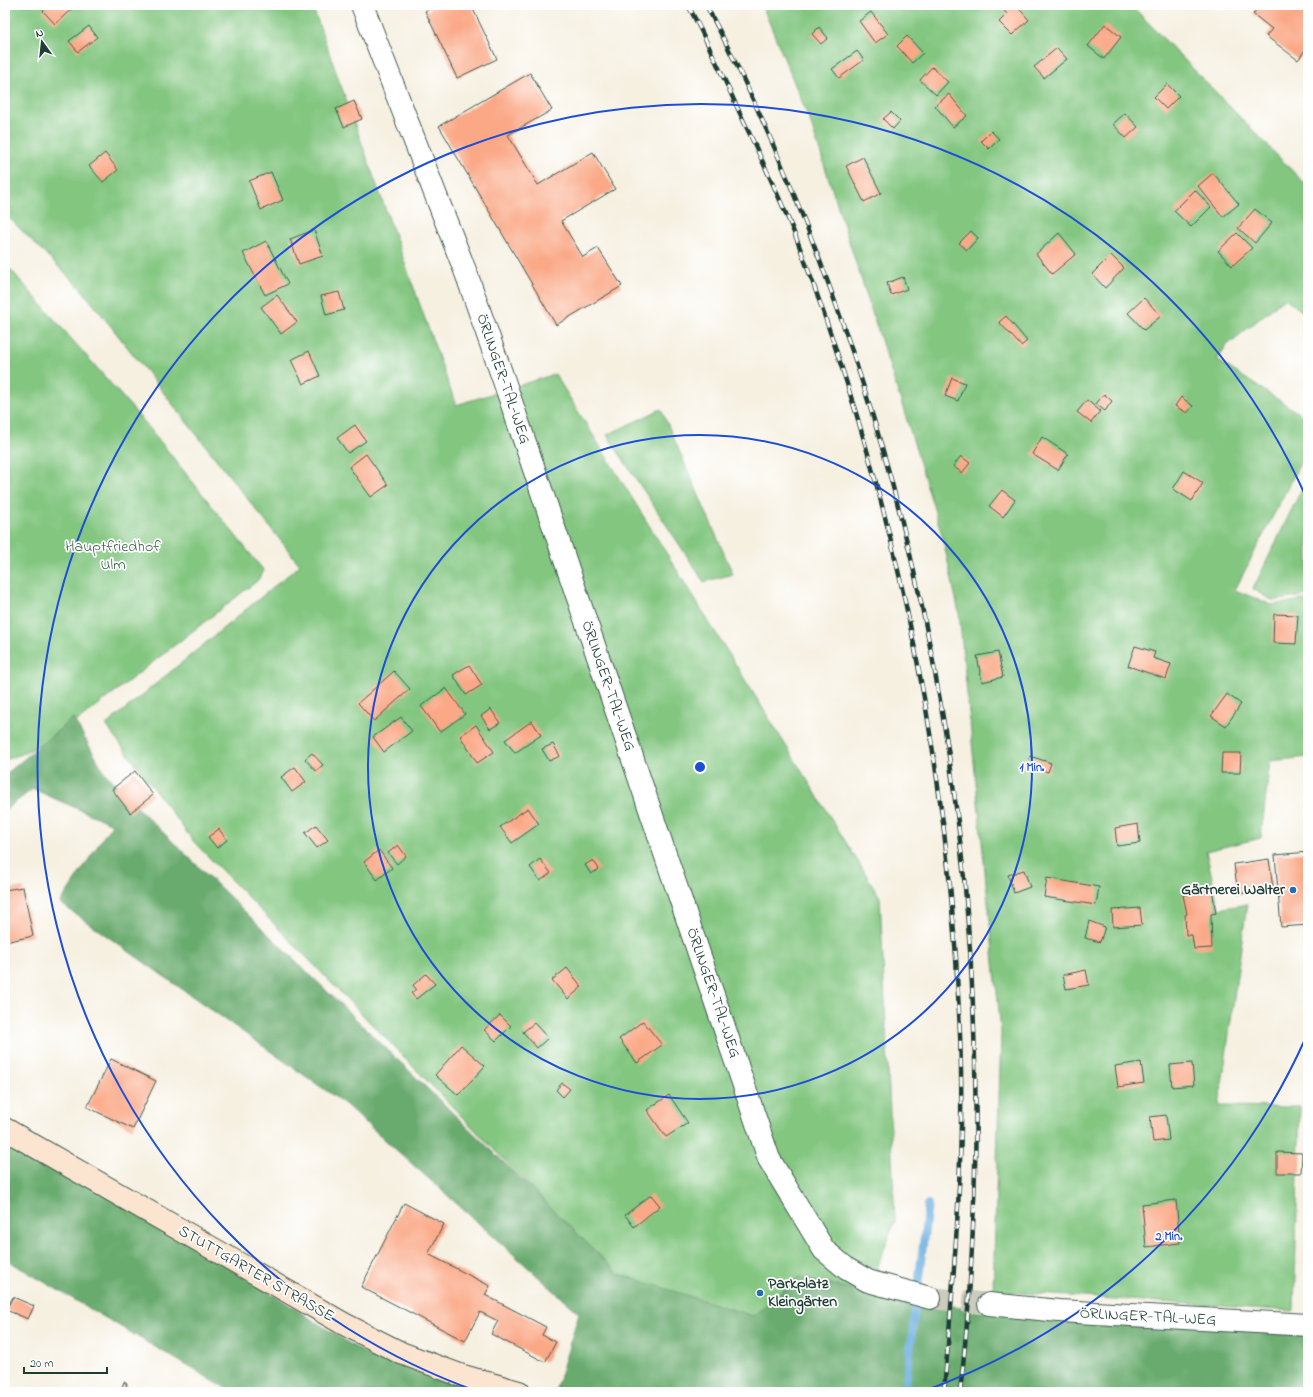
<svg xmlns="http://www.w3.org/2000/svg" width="1313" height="1397" font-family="'Indie Flower',sans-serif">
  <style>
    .green { fill: #82c680; stroke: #50825a }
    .forest { fill: #69ab6e; stroke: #447451 }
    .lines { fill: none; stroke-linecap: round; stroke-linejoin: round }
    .stream { stroke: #69aedf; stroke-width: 8 }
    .building { fill: #faa886 }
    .street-tunnel { stroke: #cbccbe; stroke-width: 22; stroke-dasharray: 22 11; stroke-linecap: butt }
    .street-casing { stroke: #3f584e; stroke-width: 24 }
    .secondary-casing { stroke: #3f584e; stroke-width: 24 }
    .street { stroke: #fff; stroke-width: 22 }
    .secondary { stroke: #fce5d0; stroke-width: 22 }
    .rail-casing { stroke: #1f3d34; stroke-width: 4.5 }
    .rail { stroke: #fff; stroke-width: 3; stroke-dasharray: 9; stroke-linecap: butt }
    .ring { fill: none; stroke: #1d4ed8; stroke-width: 2 }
    .poi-dot { fill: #1f6fb2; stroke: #fff; stroke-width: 1.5 }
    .labels { text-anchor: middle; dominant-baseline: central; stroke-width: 3.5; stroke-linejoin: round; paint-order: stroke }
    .street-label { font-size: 16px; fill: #1f3d34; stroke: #fff }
    .park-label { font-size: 16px; fill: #3d664b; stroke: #fff }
    .poi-label { font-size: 16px; font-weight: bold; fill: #1f3d34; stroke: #fff; text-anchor: end }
    .centre { fill: #1d4ed8; stroke: #fff; stroke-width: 2 }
    .ring-label { font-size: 12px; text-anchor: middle; font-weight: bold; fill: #1d4ed8; stroke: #fff; stroke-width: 3.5; stroke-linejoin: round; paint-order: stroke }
  </style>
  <rect width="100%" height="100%" fill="#fff"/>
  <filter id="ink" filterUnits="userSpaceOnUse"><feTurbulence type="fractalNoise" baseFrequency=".025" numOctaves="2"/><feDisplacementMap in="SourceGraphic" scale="8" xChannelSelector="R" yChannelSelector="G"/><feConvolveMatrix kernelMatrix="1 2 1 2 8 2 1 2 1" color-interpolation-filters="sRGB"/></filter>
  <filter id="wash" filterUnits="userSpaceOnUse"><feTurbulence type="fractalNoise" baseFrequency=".012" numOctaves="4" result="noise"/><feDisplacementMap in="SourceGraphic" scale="16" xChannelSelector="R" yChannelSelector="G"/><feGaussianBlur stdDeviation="0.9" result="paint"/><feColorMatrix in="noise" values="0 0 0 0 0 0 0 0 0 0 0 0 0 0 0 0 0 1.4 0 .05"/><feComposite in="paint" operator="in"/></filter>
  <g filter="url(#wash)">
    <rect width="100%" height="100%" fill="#f6f0e1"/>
    <path class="green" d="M 5,5 L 312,5 L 456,405 L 555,374 L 880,897 L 895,1221 L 845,1352 L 629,1288 L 194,842 L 106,725 L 300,565 L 82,290 L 5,214 Z
      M 762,5 L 1131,5 L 1308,187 L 1308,316 L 1285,298 L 1226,346 L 1217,360 L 1308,419 L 1308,448 L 1235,590 L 1272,605 L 1308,599 L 1308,757 L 1270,761 L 1261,838 L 1206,851 L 1219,909 L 1247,904 L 1219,1106 L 1300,1107 L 1294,1311 L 993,1291 L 1001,1032 L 959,613 L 942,535 L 906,417 L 810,121 Z
      M 5,263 L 147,425 L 264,571 L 257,581 L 66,730 L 25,753 L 5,760 Z
      M 661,409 L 733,574 L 704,582 L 607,435 Z
      M 1308,476 L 1308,595 L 1273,601 L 1253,589 Z"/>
    <path class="forest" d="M 73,718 L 105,773 L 141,811 L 619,1274 L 753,1316 L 799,1277 L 900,1300 L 997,1311 L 1308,1331 L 1308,1392 L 555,1392 L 579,1313 L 345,1104 L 60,903 L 112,824 L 33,789 L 5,810 L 5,775 Z
      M 5,1143 L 131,1204 L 369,1356 L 519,1392 L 232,1392 L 5,1259 Z"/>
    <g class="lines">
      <path class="stream" d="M 905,1392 L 928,1204"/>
    </g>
    <g id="blocks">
      <path class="building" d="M 49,5 L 76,5 L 55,24 L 43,11 Z
        M 438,5 L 471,5 L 497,59 L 457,78 L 425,11 Z
        M 999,5 L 1016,5 L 1029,20 L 1012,35 L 999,22 L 1007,14 Z
        M 1260,5 L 1296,5 L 1308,14 L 1308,46 L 1298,60 L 1266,36 L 1272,29 L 1253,14 Z
        M 871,12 L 888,34 L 875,43 L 859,21 Z
        M 1105,24 L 1121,37 L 1104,59 L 1088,46 Z
        M 89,26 L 97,37 L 78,52 L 69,41 Z
        M 819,27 L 828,38 L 821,44 L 812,34 Z
        M 907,36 L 923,53 L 912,63 L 897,46 Z
        M 1057,48 L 1067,59 L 1044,78 L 1034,67 Z
        M 857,51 L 864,60 L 839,78 L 832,69 Z
        M 932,67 L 948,82 L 936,95 L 920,80 Z
        M 530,73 L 552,110 L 508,135 L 538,185 L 593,152 L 615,189 L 561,221 L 583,257 L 598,248 L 622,286 L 556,325 L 439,126 Z
        M 1167,84 L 1179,96 L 1166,109 L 1154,97 Z
        M 949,94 L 967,116 L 953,127 L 935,106 Z
        M 354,101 L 362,119 L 344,127 L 336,109 Z
        M 891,112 L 900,121 L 893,129 L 883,119 Z
        M 1125,113 L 1138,127 L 1126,138 L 1113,124 Z
        M 991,131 L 999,139 L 989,149 L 981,141 Z
        M 105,153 L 118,170 L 103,182 L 89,166 Z
        M 863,157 L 881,193 L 864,202 L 846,166 Z
        M 271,172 L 283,200 L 261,210 L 249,181 Z
        M 1213,173 L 1239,204 L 1223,217 L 1198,186 Z
        M 1195,190 L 1211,207 L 1191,227 L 1174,211 Z
        M 1255,209 L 1272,223 L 1255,243 L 1238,228 Z
        M 314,230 L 323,256 L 299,264 L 290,239 Z
        M 971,231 L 978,238 L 967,250 L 959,243 Z
        M 1059,233 L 1076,254 L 1052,274 L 1036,254 Z
        M 1237,233 L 1252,248 L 1232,266 L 1218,251 Z
        M 266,241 L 288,284 L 265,295 L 243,253 Z
        M 1111,255 L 1124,268 L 1105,288 L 1092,274 Z
        M 903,277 L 907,289 L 891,295 L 887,283 Z
        M 339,292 L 344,310 L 326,315 L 321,296 Z
        M 277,295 L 297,322 L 281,334 L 261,307 Z
        M 1144,298 L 1161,316 L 1144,330 L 1128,313 Z
        M 1006,316 L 1027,341 L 1021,346 L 999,322 Z
        M 309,351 L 320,376 L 303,384 L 291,360 Z
        M 952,378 L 965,383 L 958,401 L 945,396 Z
        M 1104,394 L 1112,401 L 1105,411 L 1096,404 Z
        M 1181,397 L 1193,406 L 1187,413 L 1175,406 Z
        M 1087,400 L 1100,411 L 1091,423 L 1077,412 Z
        M 355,425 L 366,441 L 348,453 L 337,438 Z
        M 1042,437 L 1068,454 L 1058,470 L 1032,454 Z
        M 366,454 L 388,485 L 371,497 L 349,467 Z
        M 961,456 L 970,463 L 962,473 L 953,466 Z
        M 1184,471 L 1203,483 L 1192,501 L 1173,489 Z
        M 1002,490 L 1015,500 L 1003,517 L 989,506 Z
        M 1274,614 L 1298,615 L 1296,644 L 1273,643 Z
        M 1135,646 L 1155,652 L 1153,658 L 1171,664 L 1166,679 L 1128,666 Z
        M 998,652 L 1003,677 L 982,682 L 977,656 Z
        M 469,665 L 482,685 L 466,695 L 453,675 Z
        M 394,671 L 410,689 L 374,721 L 358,703 Z
        M 446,688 L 465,714 L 440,732 L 421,706 Z
        M 1227,694 L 1241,704 L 1226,726 L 1211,716 Z
        M 491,709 L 500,723 L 490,729 L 481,716 Z
        M 401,717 L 412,731 L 384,752 L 373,737 Z
        M 532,721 L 541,735 L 515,753 L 505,740 Z
        M 476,725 L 494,752 L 477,763 L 460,736 Z
        M 553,744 L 560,756 L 549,761 L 542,749 Z
        M 312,753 L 323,765 L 316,771 L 305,759 Z
        M 1222,753 L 1241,753 L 1240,773 L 1221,773 Z
        M 1030,756 L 1051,763 L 1048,772 L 1027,765 Z
        M 295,767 L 306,782 L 292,792 L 281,777 Z
        M 135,771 L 153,795 L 130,813 L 112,789 Z
        M 528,808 L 539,824 L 512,843 L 500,827 Z
        M 1138,824 L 1140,843 L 1117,846 L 1115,828 Z
        M 316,825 L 328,840 L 317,848 L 305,833 Z
        M 219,829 L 227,840 L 217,848 L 208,837 Z
        M 398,845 L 406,856 L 397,864 L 388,853 Z
        M 379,850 L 392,868 L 377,880 L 364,862 Z
        M 1308,852 L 1308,925 L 1281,927 L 1275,855 Z
        M 540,859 L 551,873 L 540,881 L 530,867 Z
        M 1269,859 L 1273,889 L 1238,894 L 1234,864 Z
        M 593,860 L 599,869 L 591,874 L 585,865 Z
        M 1024,870 L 1030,887 L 1014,893 L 1008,875 Z
        M 1047,878 L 1099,887 L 1096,905 L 1044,897 Z
        M 23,887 L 33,936 L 5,942 L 5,890 Z
        M 1212,889 L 1216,913 L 1211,914 L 1212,948 L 1194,949 L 1192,935 L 1186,935 L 1185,915 L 1187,914 L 1183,895 Z
        M 1140,908 L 1142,925 L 1113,927 L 1112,910 Z
        M 1089,921 L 1105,927 L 1100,942 L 1085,938 Z
        M 567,968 L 582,987 L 568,999 L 552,980 Z
        M 1086,970 L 1089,985 L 1066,989 L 1063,975 Z
        M 426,974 L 435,984 L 416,999 L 411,993 L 416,989 L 413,985 Z
        M 500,1015 L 511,1026 L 496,1041 L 484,1030 Z
        M 643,1021 L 662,1045 L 637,1063 L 619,1039 Z
        M 534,1023 L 548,1038 L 537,1048 L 523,1032 Z
        M 461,1045 L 485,1066 L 458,1095 L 435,1075 Z
        M 111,1059 L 156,1081 L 133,1129 L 87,1107 Z
        M 1141,1062 L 1144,1083 L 1118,1087 L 1115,1066 Z
        M 1192,1063 L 1194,1085 L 1172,1087 L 1170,1065 Z
        M 562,1083 L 570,1089 L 563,1097 L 556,1090 Z
        M 669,1095 L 688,1123 L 666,1137 L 647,1110 Z
        M 1166,1115 L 1169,1140 L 1153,1142 L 1150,1117 Z
        M 1277,1152 L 1302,1153 L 1301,1173 L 1277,1173 Z
        M 651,1195 L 660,1206 L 634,1227 L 625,1215 Z
        M 1176,1200 L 1180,1243 L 1146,1247 L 1142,1204 Z
        M 404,1203 L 444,1224 L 428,1254 L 490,1286 L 485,1295 L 546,1327 L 542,1335 L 556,1342 L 545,1362 L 491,1334 L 498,1321 L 480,1312 L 465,1341 L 361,1287 Z
        M 1306,1222 L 1308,1222 L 1308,1247 L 1305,1247 Z
        M 13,1297 L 34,1306 L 28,1319 L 6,1310 Z
        M 124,1382 L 127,1384 L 126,1386 L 136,1392 L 120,1392 Z"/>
    </g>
  </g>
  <g filter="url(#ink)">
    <use href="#blocks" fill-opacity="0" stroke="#3f584e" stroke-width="1"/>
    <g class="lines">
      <path class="street-tunnel" d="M 930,1298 L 989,1304"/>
      <defs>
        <path id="street" d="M 362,5 L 466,273 L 503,378 L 769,1159 L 824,1250 L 847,1269 L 868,1281 L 930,1298
          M 989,1304 L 1059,1311 L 1308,1325"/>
        <path id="secondary" d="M 5,1129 L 344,1324 L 401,1353 L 460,1375 L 519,1392"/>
      </defs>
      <use href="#street" class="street-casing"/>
      <use href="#secondary" class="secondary-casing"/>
      <use href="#street" class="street"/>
      <use href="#secondary" class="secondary"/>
      <defs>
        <path id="rail" d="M 688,5 C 706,39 722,74 738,109 C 758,152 779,195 797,240 C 898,505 955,785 961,1069 C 963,1177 953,1284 944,1392
          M 706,5 C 750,87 787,173 820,261 C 930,551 982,860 975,1170 C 973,1244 969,1318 960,1392"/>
      </defs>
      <use href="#rail" class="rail-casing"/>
      <use href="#rail" class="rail"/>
    </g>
  </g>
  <g class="ring">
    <circle cx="700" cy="767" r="332"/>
    <path d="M1306 1037A663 663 0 0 1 921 1392M479 1392A663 663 0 1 1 1306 497"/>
  </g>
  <g class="poi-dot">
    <circle cx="1293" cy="890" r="4"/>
    <circle cx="760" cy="1293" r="4"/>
  </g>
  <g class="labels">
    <g class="street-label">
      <text transform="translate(503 379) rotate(71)">ÖRLINGER-TAL-WEG</text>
      <text transform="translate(608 686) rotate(71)">ÖRLINGER-TAL-WEG</text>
      <text transform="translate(713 993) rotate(71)">ÖRLINGER-TAL-WEG</text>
      <text transform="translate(256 1274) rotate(30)">STUTTGARTER STRASSE</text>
      <text transform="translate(1148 1317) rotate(3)">ÖRLINGER-TAL-WEG</text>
    </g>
    <g class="park-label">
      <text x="113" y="547">Hauptfriedhof<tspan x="113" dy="18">Ulm</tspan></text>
    </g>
    <g class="poi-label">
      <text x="1285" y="890">Gärtnerei Walter</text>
      <text x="768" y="1284" text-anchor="start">Parkplatz<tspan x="768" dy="18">Kleingärten</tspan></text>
    </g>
  </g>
  <circle cx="700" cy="767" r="6" class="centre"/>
  <g class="ring-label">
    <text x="1032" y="771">1 Min.</text>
    <text x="1169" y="1240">2 Min.</text>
  </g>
  <rect width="1313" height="1397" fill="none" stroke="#fff" stroke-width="20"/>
  <g transform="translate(42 42) rotate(345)" stroke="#ffffff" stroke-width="3" paint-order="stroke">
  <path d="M0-3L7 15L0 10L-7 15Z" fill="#1f3d34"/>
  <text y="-6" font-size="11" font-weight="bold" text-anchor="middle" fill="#1f3d34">N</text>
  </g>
  <path d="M24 1367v6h83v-6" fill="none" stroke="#1f3d34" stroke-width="2"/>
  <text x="30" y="1367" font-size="12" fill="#1f3d34" stroke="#ffffff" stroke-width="3" paint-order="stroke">20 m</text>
</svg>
